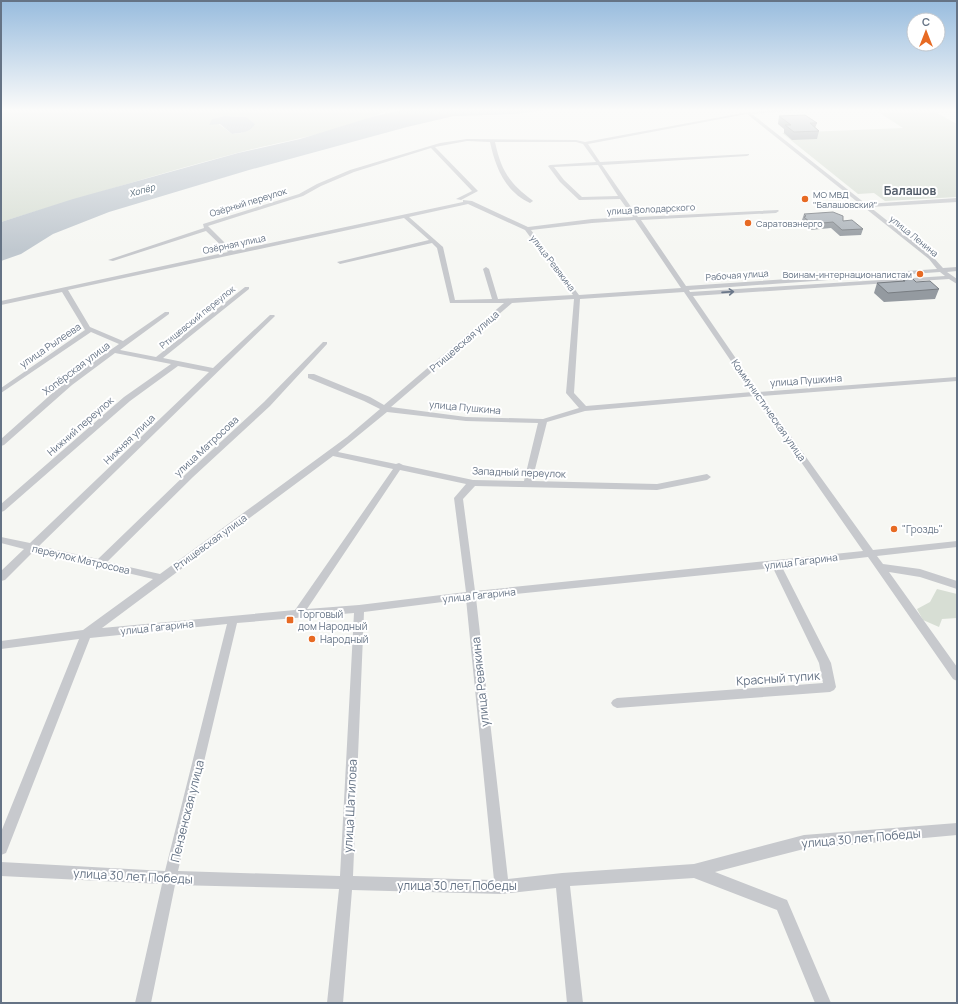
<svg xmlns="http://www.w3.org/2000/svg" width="958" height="1004" font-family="Manrope,sans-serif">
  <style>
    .green { fill: #d7ded4; fill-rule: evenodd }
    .water { fill: #c0c8cf }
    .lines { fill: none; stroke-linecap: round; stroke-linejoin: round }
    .minor { fill: #c7c9cd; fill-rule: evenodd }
    .wall { fill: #949aa0 }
    .building { fill: #acb3ba; stroke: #787d82 }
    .oneway { stroke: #6a7789 }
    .poi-dot { fill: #e76a23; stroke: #fff; stroke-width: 1.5 }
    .labels { text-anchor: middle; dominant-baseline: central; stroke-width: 4; stroke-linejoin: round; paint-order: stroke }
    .far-water-label { font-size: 9px; font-style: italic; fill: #617482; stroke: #fff }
    .far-poi-label { font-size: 9px; fill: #657385; stroke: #fff; text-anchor: start }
    .far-street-label { font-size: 9px; fill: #657385; stroke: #fff }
    .street-label { font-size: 10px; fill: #657385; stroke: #fff }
    .poi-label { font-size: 10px; fill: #657385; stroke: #fff; text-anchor: start }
    .far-district-label { font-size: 12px; font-weight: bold; fill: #535d6a; stroke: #fff }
    .near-street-label { font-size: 12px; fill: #657385; stroke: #fff }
  </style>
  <rect width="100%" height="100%" fill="#f6f7f3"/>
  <path class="green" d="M 1,109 L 385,109 L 386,111 C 339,133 286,140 237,153 C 158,174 79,198 1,222 ZM 224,116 L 246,117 L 242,133 L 232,134 L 212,119 Z
    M 930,109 L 957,124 L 957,197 L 885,201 L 874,193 L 858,194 L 782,133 L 903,128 L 875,110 Z
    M 937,589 L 957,594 L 957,618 L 942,619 L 939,627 L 923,620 L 917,609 L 930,602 Z"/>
  <path class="water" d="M 406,109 L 559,109 L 514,114 L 454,116 L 407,127 L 249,170 L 109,212 L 53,234 L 21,254 L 1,261 L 1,222 L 73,199 L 238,153 L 300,139 L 375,116 Z
    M 224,116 L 246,117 L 255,124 C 251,132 241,133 232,134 L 220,124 L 209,125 L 212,119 Z"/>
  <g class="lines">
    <path class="minor" d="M 788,109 L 818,109 L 752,114 L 866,204 L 957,198 L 957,202 L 870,207 L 933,257 L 943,268 L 957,267 L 957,271 L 947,272 L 957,279 L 957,284 L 949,279 L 693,296 L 759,392 L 957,377 L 957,381 L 762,396 L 873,550 L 957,541 L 957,547 L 877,556 L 883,564 L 920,569 L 957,581 L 957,589 L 920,577 L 889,572 L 957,667 L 957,681 L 953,679 L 868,557 L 782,567 L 831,663 L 836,687 L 834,690 L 830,692 L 617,708 L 613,706 L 611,703 L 613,700 L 617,698 L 823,683 L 819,663 L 773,568 L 476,598 L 508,879 L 562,873 L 694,864 L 804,835 L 957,823 L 957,835 L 804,849 L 715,872 L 787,900 L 831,1003 L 815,1003 L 777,910 L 694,878 L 570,886 L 583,1003 L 567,1003 L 556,888 L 502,894 L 352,890 L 343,1003 L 327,1003 L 339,889 L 175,885 L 151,1003 L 135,1003 L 162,884 L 1,876 L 1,862 L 165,871 L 227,624 L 90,638 L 8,848 L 6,853 L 1,855 L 1,832 L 79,639 L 1,649 L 1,641 L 83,630 L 153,579 L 34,551 L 5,580 L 1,581 L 1,571 L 24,549 L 1,543 L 1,537 L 30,543 L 209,372 L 178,366 L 130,401 L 4,511 L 1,512 L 1,504 L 124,397 L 171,364 L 115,353 L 72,385 L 4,445 L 1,446 L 1,439 L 66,381 L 119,344 L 91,332 L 1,393 L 1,388 L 85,330 L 62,292 L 1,305 L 1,301 L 228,252 L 206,231 L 113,261 L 108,260 L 204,228 L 203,224 L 299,194 L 317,184 L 350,170 L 440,143 L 467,139 L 576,140 L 585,142 L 748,112 ZM 747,114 L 929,259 L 937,269 L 686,286 L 641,220 L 776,213 L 779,211 L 778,210 L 638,217 L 602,165 L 747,156 L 749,155 L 749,154 L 600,162 L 588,144 ZM 467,141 L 490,142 C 495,166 505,192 530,203 L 533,201 L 532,200 C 509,183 501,170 495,142 L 576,142 L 583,144 L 596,162 L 550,165 L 548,166 L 560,182 L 579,200 L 620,199 L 633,217 L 592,219 L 528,227 L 472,201 L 463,200 L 463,202 L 233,251 L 208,226 L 303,196 L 321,186 L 354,172 L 431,148 L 472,191 L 456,199 L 461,200 L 478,191 L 435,147 ZM 598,165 L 618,196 L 582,197 L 564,180 L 554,167 ZM 468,204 L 525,230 L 573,295 L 498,299 L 489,269 L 486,267 L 483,269 L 492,299 L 455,300 L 443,247 L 409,217 ZM 404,218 L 429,240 L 337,262 L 340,264 L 432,243 L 437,248 L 450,303 L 504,303 L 384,405 L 370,397 L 314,374 L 308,374 L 308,378 L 364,401 L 380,409 L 347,437 L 160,574 L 107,562 L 193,477 L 270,406 L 327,344 L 327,342 L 323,342 L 264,402 L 187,473 L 98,559 L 39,546 L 275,316 L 274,315 L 270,315 L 213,368 L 163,358 L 249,289 L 249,287 L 245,287 L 156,357 L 120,350 L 169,314 L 169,312 L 165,312 L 123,341 L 90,327 L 68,290 ZM 635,220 L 681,288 L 579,295 L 531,230 L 592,223 ZM 940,272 L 945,276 L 690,292 L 689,290 ZM 684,292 L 752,392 L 586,406 L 574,393 L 580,299 ZM 574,299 L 566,393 L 579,408 L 543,419 L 466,417 L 391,407 L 512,303 ZM 755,396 L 863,551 L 475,591 L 463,499 L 475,486 L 657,490 L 707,480 L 711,477 L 707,474 L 657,484 L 532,481 L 547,422 L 585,411 ZM 387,412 L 466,421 L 538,423 L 524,481 L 473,480 L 403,465 L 399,463 L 396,464 L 338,452 ZM 333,456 L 393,469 L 295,610 L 102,628 ZM 400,470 L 466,484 L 454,498 L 466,592 L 359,605 L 307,609 ZM 466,599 L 494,880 L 353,876 L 364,612 ZM 354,613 L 340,876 L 178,871 L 237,623 Z"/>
  </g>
  <path class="wall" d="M 779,116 L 817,123 L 815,128 L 819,131 L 817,139 L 792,140 L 784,133 L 784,129 L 778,124 Z
    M 804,214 L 843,221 L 863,229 L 861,235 L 840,236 L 831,228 L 810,230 L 802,222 L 803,220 L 802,220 Z
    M 903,280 L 916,282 L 939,289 L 935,299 L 884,302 L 874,293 L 877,283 L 903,281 Z"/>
  <path class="building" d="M 805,115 L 817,123 L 810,123 L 819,131 L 794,132 L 785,125 L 791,125 L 779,116 Z
    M 833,212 L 843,216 L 843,221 L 852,220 L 863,229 L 842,230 L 833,222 L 812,224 L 804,217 L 806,216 L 804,214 Z
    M 913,279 L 916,282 L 930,281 L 939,289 L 888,293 L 877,283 L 905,281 L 903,280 Z"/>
  <defs><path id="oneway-shaft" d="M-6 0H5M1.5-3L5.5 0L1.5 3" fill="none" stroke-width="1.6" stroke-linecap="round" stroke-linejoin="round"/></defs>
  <use class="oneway" href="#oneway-shaft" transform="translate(728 292) rotate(-4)"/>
  <linearGradient id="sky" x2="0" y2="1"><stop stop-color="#98bcde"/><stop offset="0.44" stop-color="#fbfbfa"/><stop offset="1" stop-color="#fbfbfa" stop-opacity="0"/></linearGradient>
  <rect width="958" height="250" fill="url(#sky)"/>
  <g class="poi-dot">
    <circle cx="805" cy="199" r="4"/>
    <circle cx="748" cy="223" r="4"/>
    <circle cx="920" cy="274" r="4"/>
    <circle cx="894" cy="529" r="4"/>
    <rect x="286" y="616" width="8" height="8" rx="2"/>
    <circle cx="312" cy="639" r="4"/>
  </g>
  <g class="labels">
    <g class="far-water-label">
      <text transform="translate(142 190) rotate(-16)">Хопёр</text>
    </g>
    <g class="far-poi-label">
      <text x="813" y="194">МО МВД<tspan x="813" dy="10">"Балашовский"</tspan></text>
      <text x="756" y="223">Саратовэнерго</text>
      <text x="912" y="274" text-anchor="end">Воинам-интернационалистам</text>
    </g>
    <g class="far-street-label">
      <text transform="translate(248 202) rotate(-17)">Озёрный переулок</text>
      <text transform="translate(651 209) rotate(-3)">улица Володарского</text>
      <text transform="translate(914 236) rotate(39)">улица Ленина</text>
      <text transform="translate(234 244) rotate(-12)">Озёрная улица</text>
      <text transform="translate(553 263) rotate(53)">улица Ревякина</text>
      <text transform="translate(737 275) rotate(-4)">Рабочая улица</text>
      <text transform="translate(197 317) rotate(-39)">Ртищевский переулок</text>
    </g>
    <g class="street-label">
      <text transform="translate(464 341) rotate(-41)">Ртищевская улица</text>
      <text transform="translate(50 345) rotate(-34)">улица Рылеева</text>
      <text transform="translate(76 368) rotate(-37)">Хопёрская улица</text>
      <text transform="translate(806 380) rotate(-4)">улица Пушкина</text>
      <text transform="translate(465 407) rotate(5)">улица Пушкина</text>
      <text transform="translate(769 410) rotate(55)">Коммунистическая улица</text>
      <text transform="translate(80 426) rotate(-41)">Нижний переулок</text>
      <text transform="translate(129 439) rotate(-44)">Нижняя улица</text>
      <text transform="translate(206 446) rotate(-43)">улица Матросова</text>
      <text transform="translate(519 472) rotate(2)">Западный переулок</text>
      <text transform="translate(210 542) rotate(-36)">Ртищевская улица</text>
      <text transform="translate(81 559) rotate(13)">переулок Матросова</text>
      <text transform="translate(801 561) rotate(-7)">улица Гагарина</text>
      <text transform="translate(479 595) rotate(-6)">улица Гагарина</text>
      <text transform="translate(157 627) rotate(-6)">улица Гагарина</text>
    </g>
    <g class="poi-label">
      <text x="902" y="529">"Гроздь"</text>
      <text x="298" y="614">Торговый<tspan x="298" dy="12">дом Народный</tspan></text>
      <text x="320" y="639">Народный</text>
    </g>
    <g class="far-district-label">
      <text x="910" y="190">Балашов</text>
    </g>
    <g class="near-street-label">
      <text transform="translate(778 678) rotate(-4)">Красный тупик</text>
      <text transform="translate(480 682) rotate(-96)">улица Ревякина</text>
      <text transform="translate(350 806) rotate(-87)">улица Шатилова</text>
      <text transform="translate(187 811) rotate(-76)">Пензенская улица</text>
      <text transform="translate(861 838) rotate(-5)">улица 30 лет Победы</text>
      <text transform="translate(133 876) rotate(3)">улица 30 лет Победы</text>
      <text x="457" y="885">улица 30 лет Победы</text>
    </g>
  </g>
  <rect width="958" height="1004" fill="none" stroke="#657385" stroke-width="4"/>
  <g transform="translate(926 32)"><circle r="19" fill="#ffffff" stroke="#c1c7ce"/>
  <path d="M0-3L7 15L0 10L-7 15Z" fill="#e76a23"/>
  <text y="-6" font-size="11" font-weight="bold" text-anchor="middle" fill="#657385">С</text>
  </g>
</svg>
